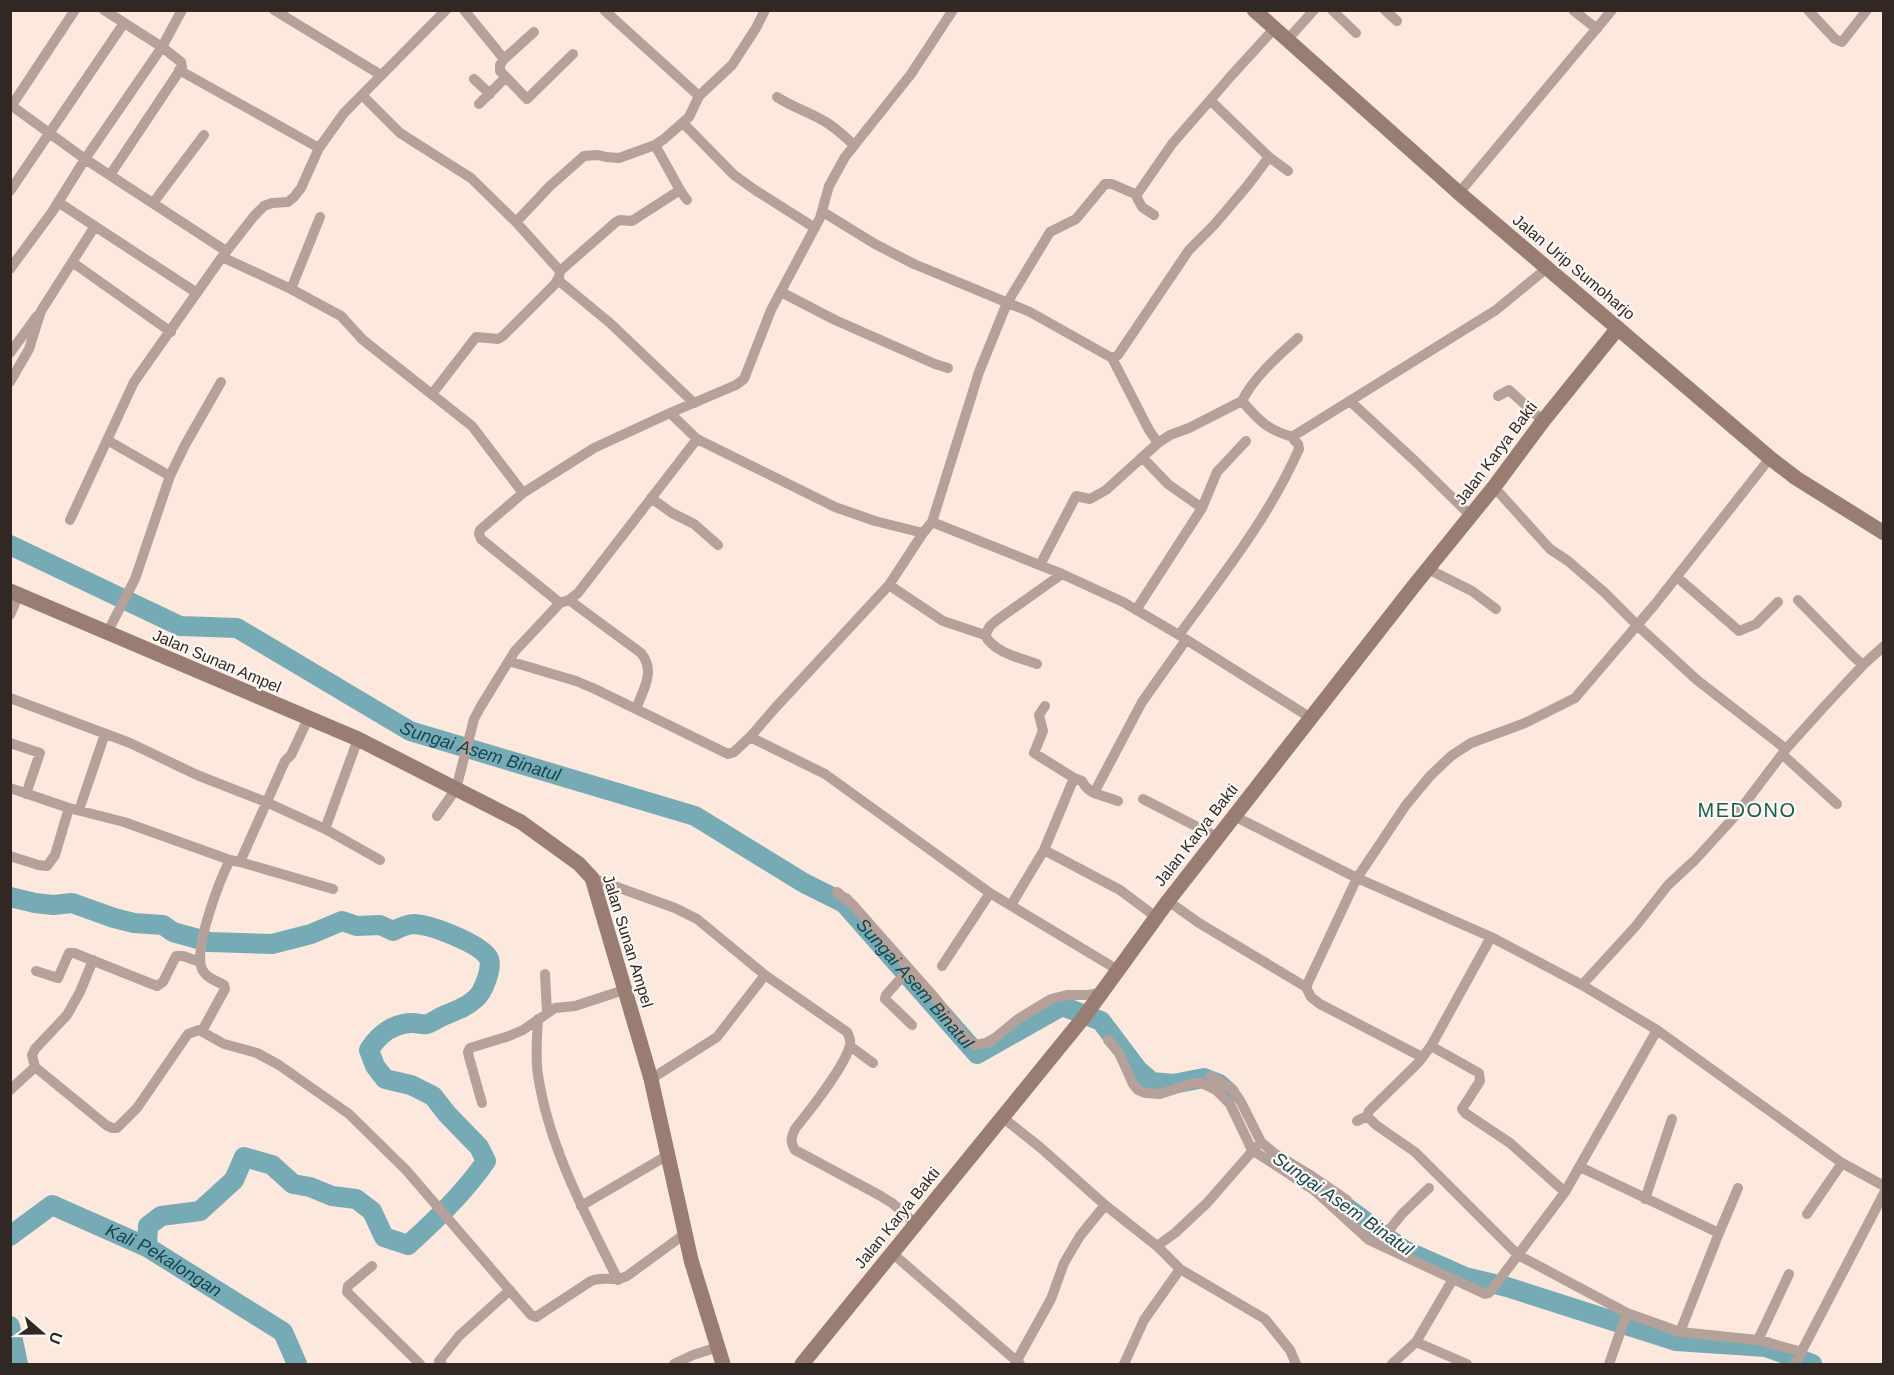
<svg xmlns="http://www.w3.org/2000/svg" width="1894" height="1375" font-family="Helvetica,sans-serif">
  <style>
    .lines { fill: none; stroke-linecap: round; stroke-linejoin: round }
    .river { stroke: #76abb6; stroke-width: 20 }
    .street { stroke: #b5a19a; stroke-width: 10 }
    .secondary { stroke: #997d72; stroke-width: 15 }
    .labels { text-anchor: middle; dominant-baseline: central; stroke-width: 4.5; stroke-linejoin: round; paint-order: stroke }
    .street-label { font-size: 16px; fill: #312823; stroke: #fef9f6 }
    .water-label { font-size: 18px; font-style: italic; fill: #14454e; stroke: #fef9f6 }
    .quarter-label { font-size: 20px; letter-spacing: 1.5px; fill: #18614b; stroke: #fef9f6 }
  </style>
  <rect width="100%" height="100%" fill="#fde8de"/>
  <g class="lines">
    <g class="river">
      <path id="s1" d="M 10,545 L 180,626 L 237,628 L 410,731 L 695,816 L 804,883 L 844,903 L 977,1054 L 1062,1006 L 1101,1021 L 1138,1070 L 1152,1082 L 1173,1084 L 1204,1078 L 1219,1084 L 1229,1093"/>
      <path d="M 10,897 L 35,903 L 53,905 L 72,903 L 114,918 L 134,923 L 163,925 L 173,932 L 209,942 L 272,944 L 311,934 L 342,921 L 357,926 L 380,925 L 393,931 C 399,928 407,924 414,924 C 432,925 478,943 488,957 C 494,966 483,993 475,999 C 466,1008 454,1011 443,1016 C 438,1018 432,1023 427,1024 C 423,1025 417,1023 413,1023 C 394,1023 379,1034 369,1050 L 375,1066 L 385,1079 L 411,1085 L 433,1096 L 447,1114 L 479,1147 L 486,1161 C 465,1192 436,1220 408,1245 L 384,1237 L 372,1211 L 356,1199 L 332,1196 L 310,1187 L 293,1184 L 272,1165 L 244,1157 L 234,1180 L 200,1211 L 161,1216 L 148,1226 L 147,1247"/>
      <path d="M 1299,1175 L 1319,1187 L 1404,1250 L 1465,1277 L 1507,1287 L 1676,1341 L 1766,1347 L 1812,1364"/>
      <path id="s2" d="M 10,1236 L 52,1205 L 147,1247 L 283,1332 L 297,1364"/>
      <path d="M 10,1326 L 18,1364"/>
    </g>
    <path class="street" d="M 274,10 L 381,75
      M 464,10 L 504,59 L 534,32
      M 604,10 L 699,96
      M 1332,10 L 1356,33
      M 1385,10 L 1397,21
      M 1573,10 L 1597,29
      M 1808,10 L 1835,39 L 1842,42 L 1867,10
      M 1287,40 L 1314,10
      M 504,59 L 500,65 L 500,71 L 527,99 L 573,54
      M 179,70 L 319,148
      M 474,79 L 490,94
      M 362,95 L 400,133 L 471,178 L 516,222 L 550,186 L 584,156 L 598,155 L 606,157 L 619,158 L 655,145 L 664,139 L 689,117 L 699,96 L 732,65 L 756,28 L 765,10
      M 777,97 C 792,107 809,112 824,121 C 835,127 844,136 854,145
      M 479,104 L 506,77
      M 12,106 L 85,159 L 226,251
      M 10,108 L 75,10
      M 683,123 L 734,175 L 755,190 L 815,228
      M 655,145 L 680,190 L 687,200
      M 1269,157 L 1288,171
      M 110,175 L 182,67 L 181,62 L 162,47 L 182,10
      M 10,191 L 124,23
      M 1459,193 L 1612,10
      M 1135,194 L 1142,207 L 1154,215
      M 58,202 L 197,293
      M 153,203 L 204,135
      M 823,212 L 875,244 L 914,264 L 1030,312 L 1112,358 L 1118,355 L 1189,250 L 1214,225 L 1248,185 L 1269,157 L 1210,100
      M 222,257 L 291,289 L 341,316 L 363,340 L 472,426 L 523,493
      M 72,262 L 171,332
      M 10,269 L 52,212 L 85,159 L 162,47 L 104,10
      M 560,271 L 616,222 L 620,220 L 632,221 L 680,190
      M 558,280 L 610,323 L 694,403
      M 291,289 L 320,217
      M 781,292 L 835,320 L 935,364 L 948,368
      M 10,353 L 37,316
      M 1112,358 L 1149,430 L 1158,443
      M 10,382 L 29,349 L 41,311 L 95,226
      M 432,394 L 476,337 L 498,339 L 503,336 L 555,284 L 559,277 L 560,271 L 516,222
      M 1498,396 L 1509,390 L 1543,421
      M 1242,401 C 1259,421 1268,430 1293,437
      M 1350,401 L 1416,462 L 1471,516
      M 670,413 L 697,439
      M 1142,457 L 1168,484 L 1202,508
      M 170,476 L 185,445 L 221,382
      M 1494,487 L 1550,549 L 1568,561 L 1604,592 L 1637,625 L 1697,680 L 1786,749
      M 651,498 L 672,513 L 694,524 L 718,545
      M 70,520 L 134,382 L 222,257 L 254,216 L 264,206 L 272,203 L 288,202 L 294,197 L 301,188 L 319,148 L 344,113 L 446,10
      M 932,522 L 1062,574 L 1123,602 L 1179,635 L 1311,718
      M 1040,565 L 1076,496 L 1090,499 L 1106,490 L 1158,443 L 1170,435 L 1189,428 L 1242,401 C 1253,378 1279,355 1298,338
      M 1428,569 L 1472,591 L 1496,609
      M 1677,577 L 1739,631 L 1756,624 L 1778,602
      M 889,585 L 943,621 L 985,635
      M 569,600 L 641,653 C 656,671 643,690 636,709
      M 1798,600 L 1853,656 L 1863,665
      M 560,603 L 569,600 L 578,593 L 697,439 L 835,507 L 875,521 L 923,533 L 932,522 L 979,372 L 1007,303 L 1050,232 L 1076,219 L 1105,184 L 1112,184 L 1135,194 L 1138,193 L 1172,144 L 1231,76 L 1274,29
      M 1136,610 L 1202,508 L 1217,472 L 1246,441
      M 10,615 L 19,594
      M 107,633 L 135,579 L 170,476 L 107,440
      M 1179,635 C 1222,576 1269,517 1299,449 L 1298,444 L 1294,440 L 1295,435 L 1496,310 L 1547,268
      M 509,661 L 576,681 L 595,689 L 728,754 L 734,752 L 750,737 L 825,774 L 990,893 L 1118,970
      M 1037,664 C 1020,658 993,652 985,635 L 990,626 L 997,620 L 1062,574
      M 10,698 L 130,743 L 197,775 L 266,802 L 325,829
      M 1045,706 L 1039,715 L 1043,731 L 1034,753 L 1074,778
      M 750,737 L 776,707 L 889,585 L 923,533
      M 358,739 L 325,829 L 380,860
      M 10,743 L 40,753 L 26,794
      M 1783,755 L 1837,804
      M 10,788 L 69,808 L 124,822 L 230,860
      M 1094,793 L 1118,801
      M 1143,799 L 1217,837
      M 79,810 L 105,734
      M 437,816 L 456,789 L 474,719 L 481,706 L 515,651 L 560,603 L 481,539 L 479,534 L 480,530 L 523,493 L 594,448 L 670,413 L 736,385 L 744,379 L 771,310 L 820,218 L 829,186 L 845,157 L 911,74 L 953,10
      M 1234,816 L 1357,878 L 1491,937 L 1582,985 L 1657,1030 L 1842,1163 L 1884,1186
      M 1044,850 L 1120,890 L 1156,917
      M 10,856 L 38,865 L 47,866 L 55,855 L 69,808
      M 240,862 L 333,889
      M 592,878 L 675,908 L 697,919 L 765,975 L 847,1032 C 849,1036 851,1040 850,1045 C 845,1067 809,1111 795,1129 C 791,1138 790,1142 795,1150 L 879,1195 L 892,1203 L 916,1224
      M 837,892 L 853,905 L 935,998 L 964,1036 L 970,1042 L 976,1045 L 990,1042 L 1018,1019 L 1051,999 L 1067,995 L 1089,995 L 1103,992
      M 1168,901 L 1199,923 L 1306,987 L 1357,878 L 1406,805 L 1431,775 L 1451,756 L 1471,743 L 1525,723 L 1575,698 L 1656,603 L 1770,458
      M 1011,905 L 1044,850 L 1074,778 L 1082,781 C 1085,787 1088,790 1094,793 L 1095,791 L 1142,702 L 1186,640
      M 942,966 L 990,893
      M 909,969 L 886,995 L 885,999 L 912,1025
      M 36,971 L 58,978 L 69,953 L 74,953 L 157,986 L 163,982 L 176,956 L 183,956 L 200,962
      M 545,974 L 547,1013
      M 1582,985 L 1635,927 L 1668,885 L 1695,860 L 1736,815 L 1786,749 L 1822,709 L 1863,665 L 1884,646
      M 1306,987 L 1311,997 L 1320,1004 L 1422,1057
      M 538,1019 C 537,1038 535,1056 538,1075 C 549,1148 586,1215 618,1280
      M 202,1031 L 225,989 L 224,985 C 216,981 205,977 202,969 C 193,949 220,879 230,860 L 240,862 L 285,761 L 291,755 L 308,719
      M 1108,1040 L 1119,1053 L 1133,1084 L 1138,1090 L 1145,1093 L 1160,1094 L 1194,1083 L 1202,1083 L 1216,1090 L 1230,1104 L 1252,1150 L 1314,1190 L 1369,1240 L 1453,1279
      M 850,1046 L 873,1063
      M 1431,1046 L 1479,1073 L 1480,1081 L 1462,1109 L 1465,1113 L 1510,1143 L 1565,1192
      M 35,1067 L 32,1055 L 35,1049 L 67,1015 L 80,992 L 93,960
      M 1211,1076 L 1233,1090 L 1241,1102 L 1261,1142 L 1274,1153 L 1312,1176 L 1347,1200
      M 651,1079 L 717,1037 L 765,975
      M 10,1090 L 35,1067 L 106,1125 L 112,1128 L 117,1128 L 137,1108 L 181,1044 L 188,1034 L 199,1030 L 224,1044 L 257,1053 L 279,1065 L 349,1114 L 406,1170 L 531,1315 L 536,1317 L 591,1281 C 605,1275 613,1283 627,1276 L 686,1233
      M 482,1103 L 469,1057 L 468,1052 L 470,1048 L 509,1036 L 523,1030 L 555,1008 L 575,1006 L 624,990
      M 1367,1116 L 1376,1125 L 1415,1152 L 1518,1255 L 1627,1313 L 1655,1323 L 1680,1332 L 1758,1340 L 1802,1352
      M 1002,1117 L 1041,1148 L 1105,1205 L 1157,1246 L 1180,1269 L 1265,1319 L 1290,1350 L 1296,1364
      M 1357,1121 L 1367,1116 L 1369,1111 L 1418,1063 L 1431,1046 L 1491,937
      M 1580,1167 L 1719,1233
      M 1645,1199 L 1672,1119
      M 581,1206 L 668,1155
      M 1807,1214 L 1842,1163
      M 1378,1244 L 1402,1214 L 1429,1188
      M 1157,1246 L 1175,1233 L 1207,1203 L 1256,1147
      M 892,1253 L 1020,1364
      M 372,1266 L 348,1286 L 347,1292 L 420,1364
      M 1680,1332 L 1719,1233 L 1738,1188
      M 1758,1340 L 1789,1274
      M 1416,1342 L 1453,1279 L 1485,1294 L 1489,1293 L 1500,1279 L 1565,1192 L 1657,1030
      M 442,1364 L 439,1361 L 459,1336 L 510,1290
      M 674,1364 L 693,1355 L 718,1347
      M 1015,1364 L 1051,1299 L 1064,1263 L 1080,1236 L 1105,1205
      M 1124,1364 L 1144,1320 L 1180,1269
      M 1392,1364 L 1416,1342 L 1467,1364
      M 1609,1364 L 1627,1313
      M 1795,1364 L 1884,1193"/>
    <path class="secondary" d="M 1254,10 L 1459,193 L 1770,458 L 1796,478 L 1884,533
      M 10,591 L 358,739 L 521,822 L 579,864 L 592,878 L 651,1079 L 691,1260 L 723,1364
      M 802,1364 L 1084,1017 L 1168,901 L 1413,587 L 1494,487 L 1543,421 L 1618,328"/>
  </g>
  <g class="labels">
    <g class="street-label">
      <text transform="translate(1574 267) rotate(40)">Jalan Urip Sumoharjo</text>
      <text transform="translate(1496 453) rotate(-53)">Jalan Karya Bakti</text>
      <text transform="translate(217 661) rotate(23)">Jalan Sunan Ampel</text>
      <text transform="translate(1196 835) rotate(-52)">Jalan Karya Bakti</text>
      <text transform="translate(628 941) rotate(73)">Jalan Sunan Ampel</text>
      <text transform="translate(897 1218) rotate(-51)">Jalan Karya Bakti</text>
    </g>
    <g class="water-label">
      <text stroke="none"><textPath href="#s1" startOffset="520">Sungai Asem Binatul</textPath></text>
      <text stroke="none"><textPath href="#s1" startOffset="1024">Sungai Asem Binatul</textPath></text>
      <text transform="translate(1343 1204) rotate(35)">Sungai Asem Binatul</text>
      <text stroke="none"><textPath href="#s2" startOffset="177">Kali Pekalongan</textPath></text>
    </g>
    <g class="quarter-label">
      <text x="1747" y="810">MEDONO</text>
    </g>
  </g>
  <rect width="1894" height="1375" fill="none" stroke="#312823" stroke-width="24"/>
  <g transform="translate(42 1333) rotate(110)" stroke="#fef9f6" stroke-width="4.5" paint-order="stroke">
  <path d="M0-4.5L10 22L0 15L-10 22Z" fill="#312823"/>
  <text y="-9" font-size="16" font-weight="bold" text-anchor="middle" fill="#312823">U</text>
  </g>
</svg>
